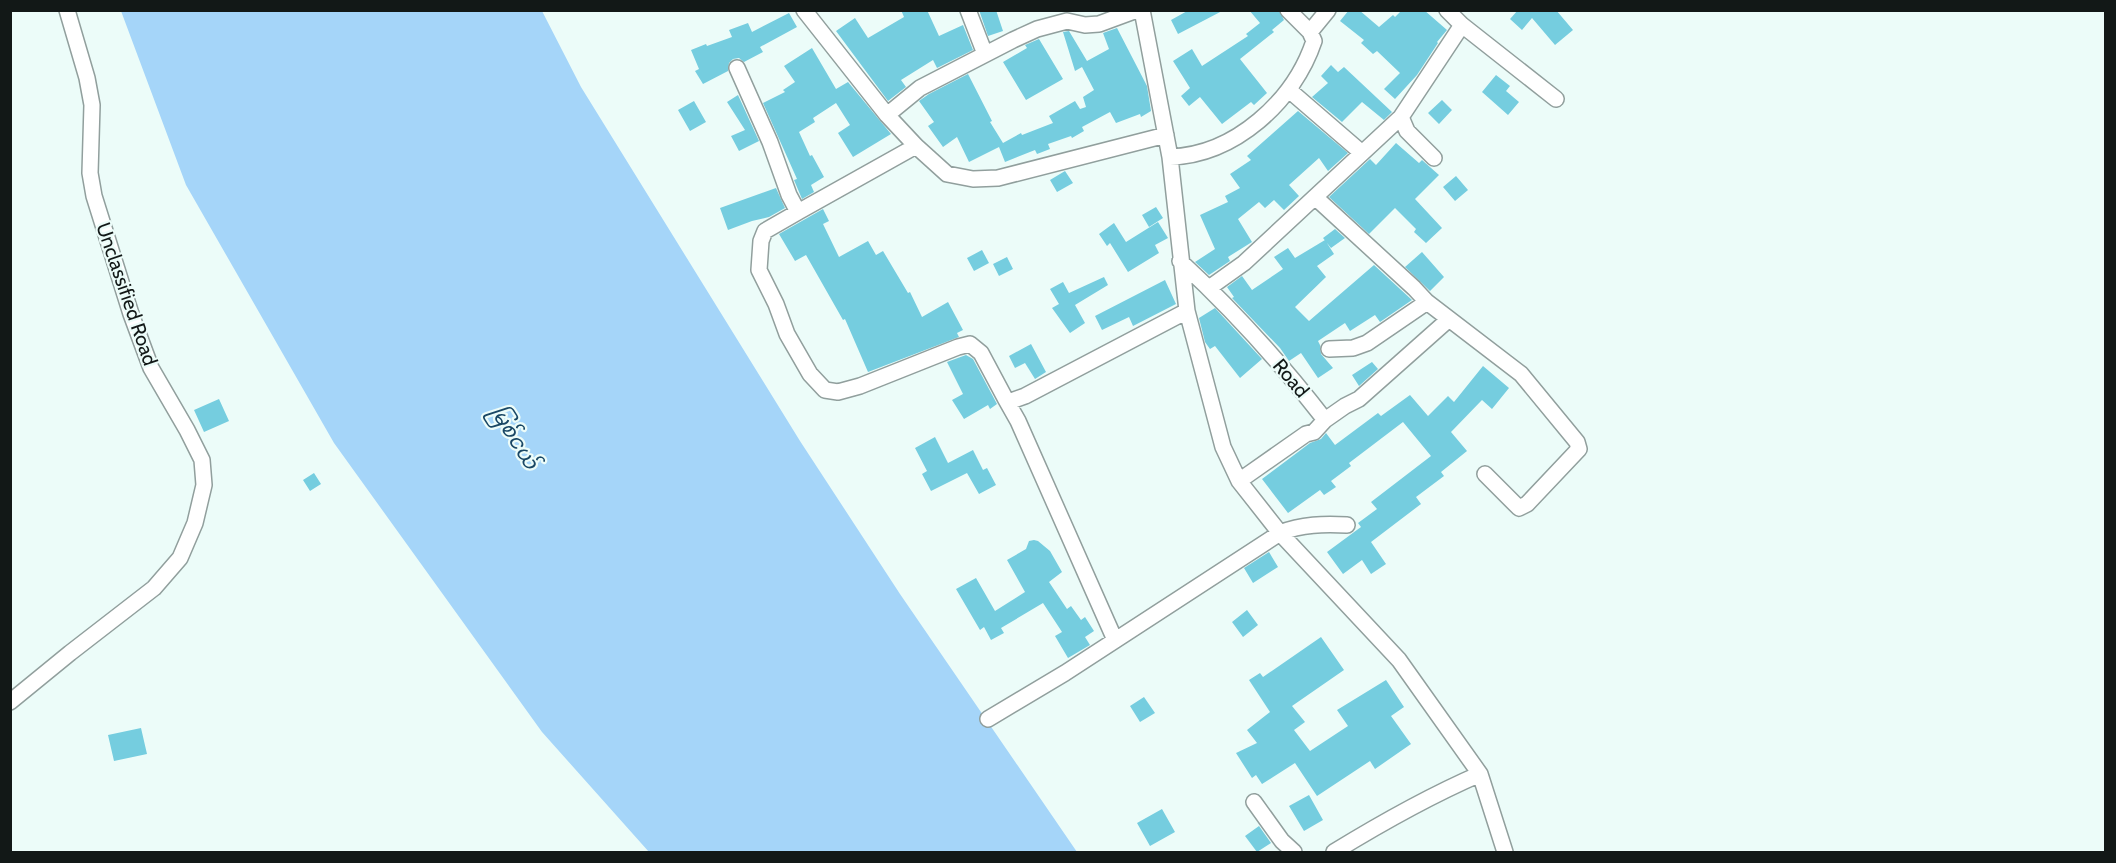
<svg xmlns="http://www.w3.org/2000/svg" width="2116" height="863" font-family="Cabin,'Noto Sans Myanmar',sans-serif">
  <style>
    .water { fill: #a5d5f9 }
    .building { fill: #75cddf }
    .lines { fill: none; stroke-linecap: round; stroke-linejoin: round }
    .street-casing { stroke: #919f9d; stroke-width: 18 }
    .street { stroke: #fff; stroke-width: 15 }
    .labels { text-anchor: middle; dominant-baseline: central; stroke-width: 4.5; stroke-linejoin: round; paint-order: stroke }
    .street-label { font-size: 20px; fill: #121817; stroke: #ecfcf9 }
    .water-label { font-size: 21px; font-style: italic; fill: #194765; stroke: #ecfcf9 }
  </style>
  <rect width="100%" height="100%" fill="#ecfcf9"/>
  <path class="water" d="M 121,11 L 542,11 L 581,87 L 800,441 L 900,594 L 1077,852 L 649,852 L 542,732 L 334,443 L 186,185 Z"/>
  <path class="building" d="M 901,10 L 927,10 L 939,36 L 963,25 L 973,50 L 937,68 L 933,60 L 901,80 L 906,87 L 888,101 L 836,31 L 855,18 L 868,38 L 904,17 Z
    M 979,10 L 996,10 L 1003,31 L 988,36 Z
    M 1189,10 L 1224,10 L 1178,34 L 1171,20 Z
    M 1249,10 L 1279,10 L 1284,20 L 1272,30 L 1274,32 L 1240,59 L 1267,93 L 1254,105 L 1251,102 L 1222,124 L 1200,97 L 1189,106 L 1181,96 L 1190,88 L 1173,61 L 1192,49 L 1202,66 L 1248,36 L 1246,34 L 1260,23 Z
    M 1349,10 L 1359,10 L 1379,27 L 1393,15 L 1395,17 L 1402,10 L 1424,10 L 1447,30 L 1437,42 L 1438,43 L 1417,75 L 1395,99 L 1384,89 L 1400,73 L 1377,51 L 1373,54 L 1361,43 L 1364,40 L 1340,21 Z
    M 1518,10 L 1556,10 L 1573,30 L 1555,45 L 1532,18 L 1522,30 L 1510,19 Z
    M 789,13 L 797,27 L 760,47 L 763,52 L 744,62 L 739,58 L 733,59 L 729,63 L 728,71 L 703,84 L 695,71 L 699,69 L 691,50 L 706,44 L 707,46 L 732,37 L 729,30 L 748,23 L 752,32 Z
    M 1117,28 L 1147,86 L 1151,111 L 1141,117 L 1140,114 L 1116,123 L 1110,112 L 1082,127 L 1084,131 L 1072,138 L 1071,136 L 1048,144 L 1050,149 L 1037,154 L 1035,150 L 1005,162 L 999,147 L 969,162 L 957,137 L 943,147 L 928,126 L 934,122 L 919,101 L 929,94 L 968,74 L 992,121 L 990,122 L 1003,143 L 1021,133 L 1022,135 L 1053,123 L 1049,116 L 1075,101 L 1080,109 L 1086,107 L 1083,97 L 1094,90 L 1082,67 L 1075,71 L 1063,32 L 1069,31 L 1087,61 L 1109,49 L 1103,33 Z
    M 1039,39 L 1063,79 L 1026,100 L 1003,62 L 1027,48 L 1025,45 Z
    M 812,48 L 836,89 L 848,82 L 891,134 L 853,157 L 838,133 L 850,125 L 836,103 L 813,118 L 815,122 L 799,132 L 810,156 L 812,155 L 824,177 L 811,185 L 814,192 L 802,199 L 794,180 L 797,179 L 763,103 L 785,92 L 783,90 L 795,82 L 784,66 Z
    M 1331,65 L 1338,72 L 1344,67 L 1392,112 L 1384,120 L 1362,102 L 1342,122 L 1312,97 L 1328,83 L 1321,76 Z
    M 1496,75 L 1510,86 L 1506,91 L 1519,102 L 1508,115 L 1482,92 Z
    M 738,95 L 759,141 L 739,151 L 731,136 L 745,130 L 727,102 Z
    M 1442,100 L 1452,110 L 1439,124 L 1428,113 Z
    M 694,101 L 706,122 L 690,131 L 678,110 Z
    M 1298,111 L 1348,153 L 1328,171 L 1319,158 L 1289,185 L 1299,196 L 1284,210 L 1274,200 L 1265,208 L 1259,202 L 1238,219 L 1252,242 L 1228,257 L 1230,261 L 1209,275 L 1195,262 L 1215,249 L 1200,215 L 1228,202 L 1225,196 L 1240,188 L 1230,174 L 1251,160 L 1247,156 Z
    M 1396,143 L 1419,163 L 1422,160 L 1439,175 L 1415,199 L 1442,228 L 1426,243 L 1414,232 L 1416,229 L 1395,208 L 1369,234 L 1329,197 L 1370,159 L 1376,165 Z
    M 1065,171 L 1073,183 L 1057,192 L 1050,180 Z
    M 1456,176 L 1468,190 L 1455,201 L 1443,187 Z
    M 776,188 L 785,208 L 769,217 L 752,221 L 728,230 L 720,208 Z
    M 1156,207 L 1163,218 L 1149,227 L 1142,215 Z
    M 823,209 L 829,221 L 823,224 L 839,257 L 868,241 L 876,255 L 883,251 L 908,293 L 910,292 L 922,317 L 948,302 L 963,330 L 957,333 L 959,337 L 868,372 L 845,319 L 843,320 L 806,255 L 795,261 L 779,234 Z
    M 1158,222 L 1168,238 L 1155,245 L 1159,253 L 1128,272 L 1110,243 L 1107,246 L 1099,234 L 1114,223 L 1126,242 Z
    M 1335,229 L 1345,238 L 1331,248 L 1323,238 Z
    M 1325,240 L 1334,254 L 1317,266 L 1326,277 L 1295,307 L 1309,321 L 1374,265 L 1412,300 L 1380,322 L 1375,315 L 1350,331 L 1345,323 L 1318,341 L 1320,345 L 1321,354 L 1333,368 L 1318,378 L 1301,353 L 1289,361 L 1280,348 L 1232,298 L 1234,297 L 1227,287 L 1242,276 L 1252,290 L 1283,269 L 1274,257 L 1288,248 L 1295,258 Z
    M 982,250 L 989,263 L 974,271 L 967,258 Z
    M 1422,252 L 1444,277 L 1430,291 L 1405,267 Z
    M 1007,257 L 1013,269 L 999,276 L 993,264 Z
    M 1104,277 L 1108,285 L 1075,305 L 1085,323 L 1070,333 L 1052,308 L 1059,304 L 1050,289 L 1063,282 L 1069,293 Z
    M 1165,280 L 1176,304 L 1133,326 L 1129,317 L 1102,330 L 1095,316 Z
    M 1215,308 L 1262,359 L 1240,378 L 1215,346 L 1210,349 L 1205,342 L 1199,318 Z
    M 1031,344 L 1046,372 L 1035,379 L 1025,363 L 1015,368 L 1009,356 Z
    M 966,355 L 973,359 L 997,404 L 990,409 L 988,405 L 964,419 L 952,400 L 963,394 L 947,362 Z
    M 1372,362 L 1378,369 L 1359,386 L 1352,375 Z
    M 1483,366 L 1509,388 L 1492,409 L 1482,400 L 1451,432 L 1467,451 L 1441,472 L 1444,476 L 1416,497 L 1421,504 L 1371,542 L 1386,564 L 1371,574 L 1362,560 L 1343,574 L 1327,552 L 1361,527 L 1358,523 L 1377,509 L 1371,502 L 1431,456 L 1403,422 L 1349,463 L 1351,466 L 1331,481 L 1336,487 L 1324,495 L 1320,490 L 1288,513 L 1262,479 L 1310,443 L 1321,439 L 1326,433 L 1335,445 L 1378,413 L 1381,416 L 1410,395 L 1428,416 L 1448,396 L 1454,402 Z
    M 219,399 L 229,421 L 204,432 L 194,410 Z
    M 935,437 L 948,463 L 973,450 L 983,470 L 987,468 L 996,485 L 979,494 L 967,473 L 931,491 L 922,474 L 927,471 L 915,448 Z
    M 314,473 L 321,484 L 310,491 L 303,480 Z
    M 1034,540 L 1038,541 L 1050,551 L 1062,572 L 1049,582 L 1067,609 L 1071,606 L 1081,620 L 1085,617 L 1094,631 L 1085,637 L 1090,645 L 1068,658 L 1055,636 L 1062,632 L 1043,603 L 1001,628 L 1004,633 L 991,640 L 984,627 L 980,630 L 956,589 L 976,578 L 995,611 L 1025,592 L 1007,560 L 1026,549 L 1029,541 Z
    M 1269,552 L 1278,567 L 1253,583 L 1244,568 Z
    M 1247,610 L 1258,625 L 1243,637 L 1232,622 Z
    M 1321,637 L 1344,670 L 1292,706 L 1305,722 L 1294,730 L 1310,751 L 1348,726 L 1337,710 L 1386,680 L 1404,707 L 1391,716 L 1411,744 L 1375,769 L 1370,761 L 1317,796 L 1295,763 L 1262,784 L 1256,775 L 1252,778 L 1236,753 L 1257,743 L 1247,730 L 1270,712 L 1249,680 L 1260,673 L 1263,677 Z
    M 1144,697 L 1155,713 L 1140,722 L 1130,706 Z
    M 141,728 L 147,754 L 114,761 L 108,735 Z
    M 1309,795 L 1323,820 L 1304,831 L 1289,806 Z
    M 1162,809 L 1175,832 L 1150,846 L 1137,823 Z
    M 1259,826 L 1271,843 L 1257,852 L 1245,836 Z"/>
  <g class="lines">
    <defs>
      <path id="street" d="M 804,10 L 887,115
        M 968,10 L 985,54
        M 1137,10 L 1099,24 L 1085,25 L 1067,21 L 1037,29 L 1013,40 L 920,88 L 887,115 L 916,146 L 947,174 L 973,179 L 998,178 L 1166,135
        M 1142,10 L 1170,157 L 1187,311 L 1223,447 L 1239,481 L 1280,533 L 1399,660 L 1480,774 L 1505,852
        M 1447,10 L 1462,25 L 1556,99
        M 1310,32 L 1328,10
        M 737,68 L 770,142 L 789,195 L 798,212 L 916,146
        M 1289,90 L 1362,153
        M 1401,117 L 1407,131 L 1434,158
        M 1170,157 C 1235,155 1294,101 1314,41 L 1310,32 L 1288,10
        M 1316,198 L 1414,288 L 1427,302 L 1521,374 L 1577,442 L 1579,449 L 1527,504 L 1519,508 L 1485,474
        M 798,212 L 765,231 L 761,241 L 759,270 L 776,304 L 787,334 L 810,374 L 825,390 L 838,392 L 860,386 L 958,347 L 970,344 L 981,353 L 1005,398 L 1011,401 L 1025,396 L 1187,311
        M 1180,261 C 1233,310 1281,363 1325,420 L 1314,432 L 1306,434 L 1239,481
        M 1209,288 L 1244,263 L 1401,117 L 1462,25
        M 1329,349 L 1353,348 L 1367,343 L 1427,302
        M 1005,398 L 1018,421 L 1115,640
        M 1325,420 L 1345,406 L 1359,399 L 1448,320
        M 10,702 L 70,653 L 154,588 L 180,558 L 195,523 L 204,485 L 202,460 L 187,430 L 151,368 L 131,314 L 94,196 L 90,173 L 92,105 L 87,78 L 67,10
        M 988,719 L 1065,673 L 1280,533 C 1302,524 1324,524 1347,525
        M 1254,802 L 1282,841 L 1294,852
        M 1334,852 C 1383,822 1427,797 1480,774"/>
    </defs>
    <use href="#street" class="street-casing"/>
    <use href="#street" class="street"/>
  </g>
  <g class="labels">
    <g class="street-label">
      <text transform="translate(127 294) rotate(71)">Unclassified Road</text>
      <text transform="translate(1291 378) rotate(50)">Road</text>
    </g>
    <g class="water-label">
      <text transform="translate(515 437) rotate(58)">မြစ်ငယ်</text>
    </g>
  </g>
  <rect width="2116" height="863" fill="none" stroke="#121817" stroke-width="24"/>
</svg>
